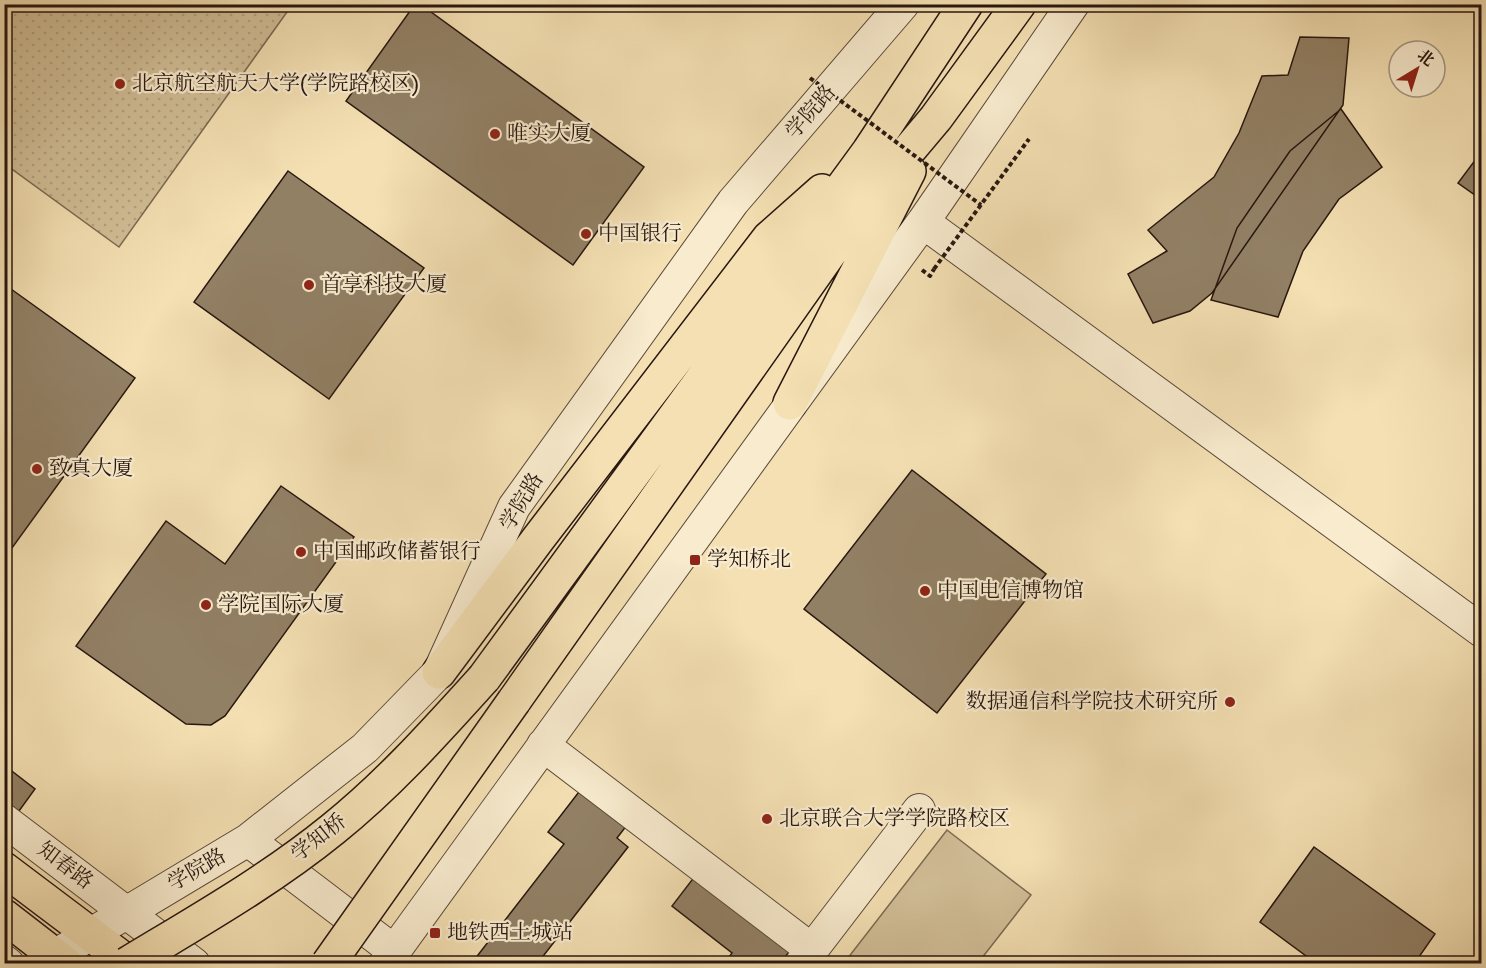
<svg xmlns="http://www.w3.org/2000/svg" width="1486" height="968" font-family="'IM FELL DW Pica','Noto Serif SC',serif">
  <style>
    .grass { fill: #d1be97; stroke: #7c6a54; stroke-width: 1.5 }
    .park { fill: url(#park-dots); stroke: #7c6a54; stroke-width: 1.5 }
    .building { fill: #928065; stroke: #281710; stroke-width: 1.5 }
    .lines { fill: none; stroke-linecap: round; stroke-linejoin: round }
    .minor-casing { stroke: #5b4939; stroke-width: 34 }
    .major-casing { stroke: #281710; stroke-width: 36 }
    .highway-casing { stroke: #281710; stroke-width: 36 }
    .path { stroke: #281710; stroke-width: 4; stroke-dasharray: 4.5 3; stroke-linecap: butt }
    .minor { stroke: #f8ebce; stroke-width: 32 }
    .major { stroke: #f4e0b3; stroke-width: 33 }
    .highway { stroke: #f4e0b3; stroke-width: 33 }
    .highway-bridge-casing { stroke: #281710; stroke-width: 36; stroke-linecap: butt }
    .path-bridge { stroke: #281710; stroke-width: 4; stroke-dasharray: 4.5 3; stroke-linecap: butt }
    .highway-bridge { stroke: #f4e0b3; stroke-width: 33 }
    .poi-dot { fill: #8f2418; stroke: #f8ebce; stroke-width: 2 }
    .labels { text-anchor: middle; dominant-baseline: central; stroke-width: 4.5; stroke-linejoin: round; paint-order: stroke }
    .poi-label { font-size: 21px; fill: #281710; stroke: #f8ebce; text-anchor: start }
    .street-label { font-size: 21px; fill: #281710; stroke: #f8ebce }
  </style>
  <defs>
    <pattern id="park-dots" width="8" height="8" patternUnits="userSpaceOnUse" patternTransform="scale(1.5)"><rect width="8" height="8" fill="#d1be97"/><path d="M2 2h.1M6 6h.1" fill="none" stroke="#b3a381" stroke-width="1.8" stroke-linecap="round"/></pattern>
  </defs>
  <rect width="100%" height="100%" fill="#f4e0b3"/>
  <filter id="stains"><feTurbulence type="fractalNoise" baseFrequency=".00333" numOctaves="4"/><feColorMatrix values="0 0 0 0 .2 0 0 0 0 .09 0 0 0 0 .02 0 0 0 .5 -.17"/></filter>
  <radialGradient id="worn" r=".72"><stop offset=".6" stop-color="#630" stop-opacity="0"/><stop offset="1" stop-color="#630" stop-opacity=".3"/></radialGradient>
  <path class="grass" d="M 947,830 L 1031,895 L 978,963 L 844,963 Z"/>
  <path class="park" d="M 5,4 L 292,4 L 292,5 L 119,247 L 5,164 Z"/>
  <path class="building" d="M 415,4 L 420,4 L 644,167 L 573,265 L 346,101 Z
    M 1300,37 L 1349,38 L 1343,105 L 1212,293 L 1190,311 L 1153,323 L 1128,274 L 1167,251 L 1148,230 L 1214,177 L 1239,133 L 1262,76 L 1288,75 Z
    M 1341,109 L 1382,167 L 1339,199 L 1303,251 L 1278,317 L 1211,300 L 1237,228 L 1290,151 Z
    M 1482,151 L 1482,200 L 1458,183 Z
    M 288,171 L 424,268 L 329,399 L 194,302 Z
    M 4,284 L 135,378 L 4,559 Z
    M 912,470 L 1046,574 L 937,713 L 804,609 Z
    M 281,486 L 354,537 L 225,716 L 211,725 L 186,724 L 76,646 L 166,521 L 225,564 Z
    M 4,765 L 35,789 L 19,811 L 4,801 Z
    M 585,784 L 631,820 L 617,838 L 628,847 L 537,964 L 471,964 L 564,844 L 548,832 Z
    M 1314,847 L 1435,934 L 1414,964 L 1317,964 L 1260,922 Z
    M 705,863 L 800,937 L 780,964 L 724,964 L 732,953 L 672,906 Z"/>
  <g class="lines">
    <defs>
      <path id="minor" d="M 923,222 L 1482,631
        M 543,745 L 812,950
        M 4,820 L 194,964
        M 248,840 L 394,951
        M 4,961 L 8,964
        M 41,964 L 248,840 L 365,748 L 439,672 L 514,507 L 733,202 L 903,4
        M 385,964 L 923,222 L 1073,4
        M 801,964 L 919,810"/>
      <path id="major" d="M 4,869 L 130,964
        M 4,916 L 66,964"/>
      <path id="highway" d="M 790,403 L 909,171
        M 439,672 L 538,539 L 769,238 L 822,191
        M 484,678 L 869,151 L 966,4
        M 514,701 L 867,200 L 936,118 L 1019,4"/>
    </defs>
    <use href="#minor" class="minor-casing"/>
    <use href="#major" class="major-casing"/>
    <use href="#highway" class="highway-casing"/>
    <path class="path" d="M 922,270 L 930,276 L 934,269"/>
    <use href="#minor" class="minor"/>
    <use href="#major" class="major"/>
    <use href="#highway" class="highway"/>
    <defs>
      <path id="highway-bridge" d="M 127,964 C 198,921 269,881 333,829 C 389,784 436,731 484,678
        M 328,964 L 514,701"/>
    </defs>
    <use href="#highway-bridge" class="highway-bridge-casing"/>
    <path class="path-bridge" d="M 810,78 L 981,205
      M 934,269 L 1029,139"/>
    <use href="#highway-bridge" class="highway-bridge"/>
  </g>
  <g class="poi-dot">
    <circle cx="120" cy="84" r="6"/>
    <circle cx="495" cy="134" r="6"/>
    <circle cx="586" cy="234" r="6"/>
    <circle cx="309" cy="285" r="6"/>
    <circle cx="37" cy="469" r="6"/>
    <circle cx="301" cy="552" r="6"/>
    <rect x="689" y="554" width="12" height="12" rx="3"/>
    <circle cx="925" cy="591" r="6"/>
    <circle cx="206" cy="605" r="6"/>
    <circle cx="1230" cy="702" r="6"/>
    <circle cx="767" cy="819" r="6"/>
    <rect x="429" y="927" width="12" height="12" rx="3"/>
  </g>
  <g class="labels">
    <g class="poi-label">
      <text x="132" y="84">北京航空航天大学(学院路校区)</text>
      <text x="507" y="134">唯实大厦</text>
      <text x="598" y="234">中国银行</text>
      <text x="321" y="285">首享科技大厦</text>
      <text x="49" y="469">致真大厦</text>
      <text x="313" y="552">中国邮政储蓄银行</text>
      <text x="707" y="560">学知桥北</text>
      <text x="937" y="591">中国电信博物馆</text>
      <text x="218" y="605">学院国际大厦</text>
      <text x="1218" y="702" text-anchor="end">数据通信科学院技术研究所</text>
      <text x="779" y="819">北京联合大学学院路校区</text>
      <text x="447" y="933">地铁西土城站</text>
    </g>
    <g class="street-label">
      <text transform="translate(811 112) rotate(-49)">学院路</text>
      <text transform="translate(522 502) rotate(-59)">学院路</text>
      <text transform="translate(319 838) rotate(-38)">学知桥</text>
      <text transform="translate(65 866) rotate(37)">知春路</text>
      <text transform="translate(197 870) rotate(-30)">学院路</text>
    </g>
  </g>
  <rect width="1486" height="968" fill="none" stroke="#f4e0b3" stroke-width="24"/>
  <rect x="6" y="6" width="1474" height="956" fill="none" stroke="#281710" stroke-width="3"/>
  <rect x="12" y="12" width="1462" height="944" fill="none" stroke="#281710" stroke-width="1.5"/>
  <g transform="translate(1417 69) rotate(38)"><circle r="28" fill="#f8ebce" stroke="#a59682" stroke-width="1.5"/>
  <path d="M0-4.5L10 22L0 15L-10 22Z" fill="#8f2418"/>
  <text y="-9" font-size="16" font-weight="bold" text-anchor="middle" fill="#281710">北</text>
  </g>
  <rect width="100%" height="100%" filter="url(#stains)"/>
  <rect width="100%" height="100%" fill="url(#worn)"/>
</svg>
